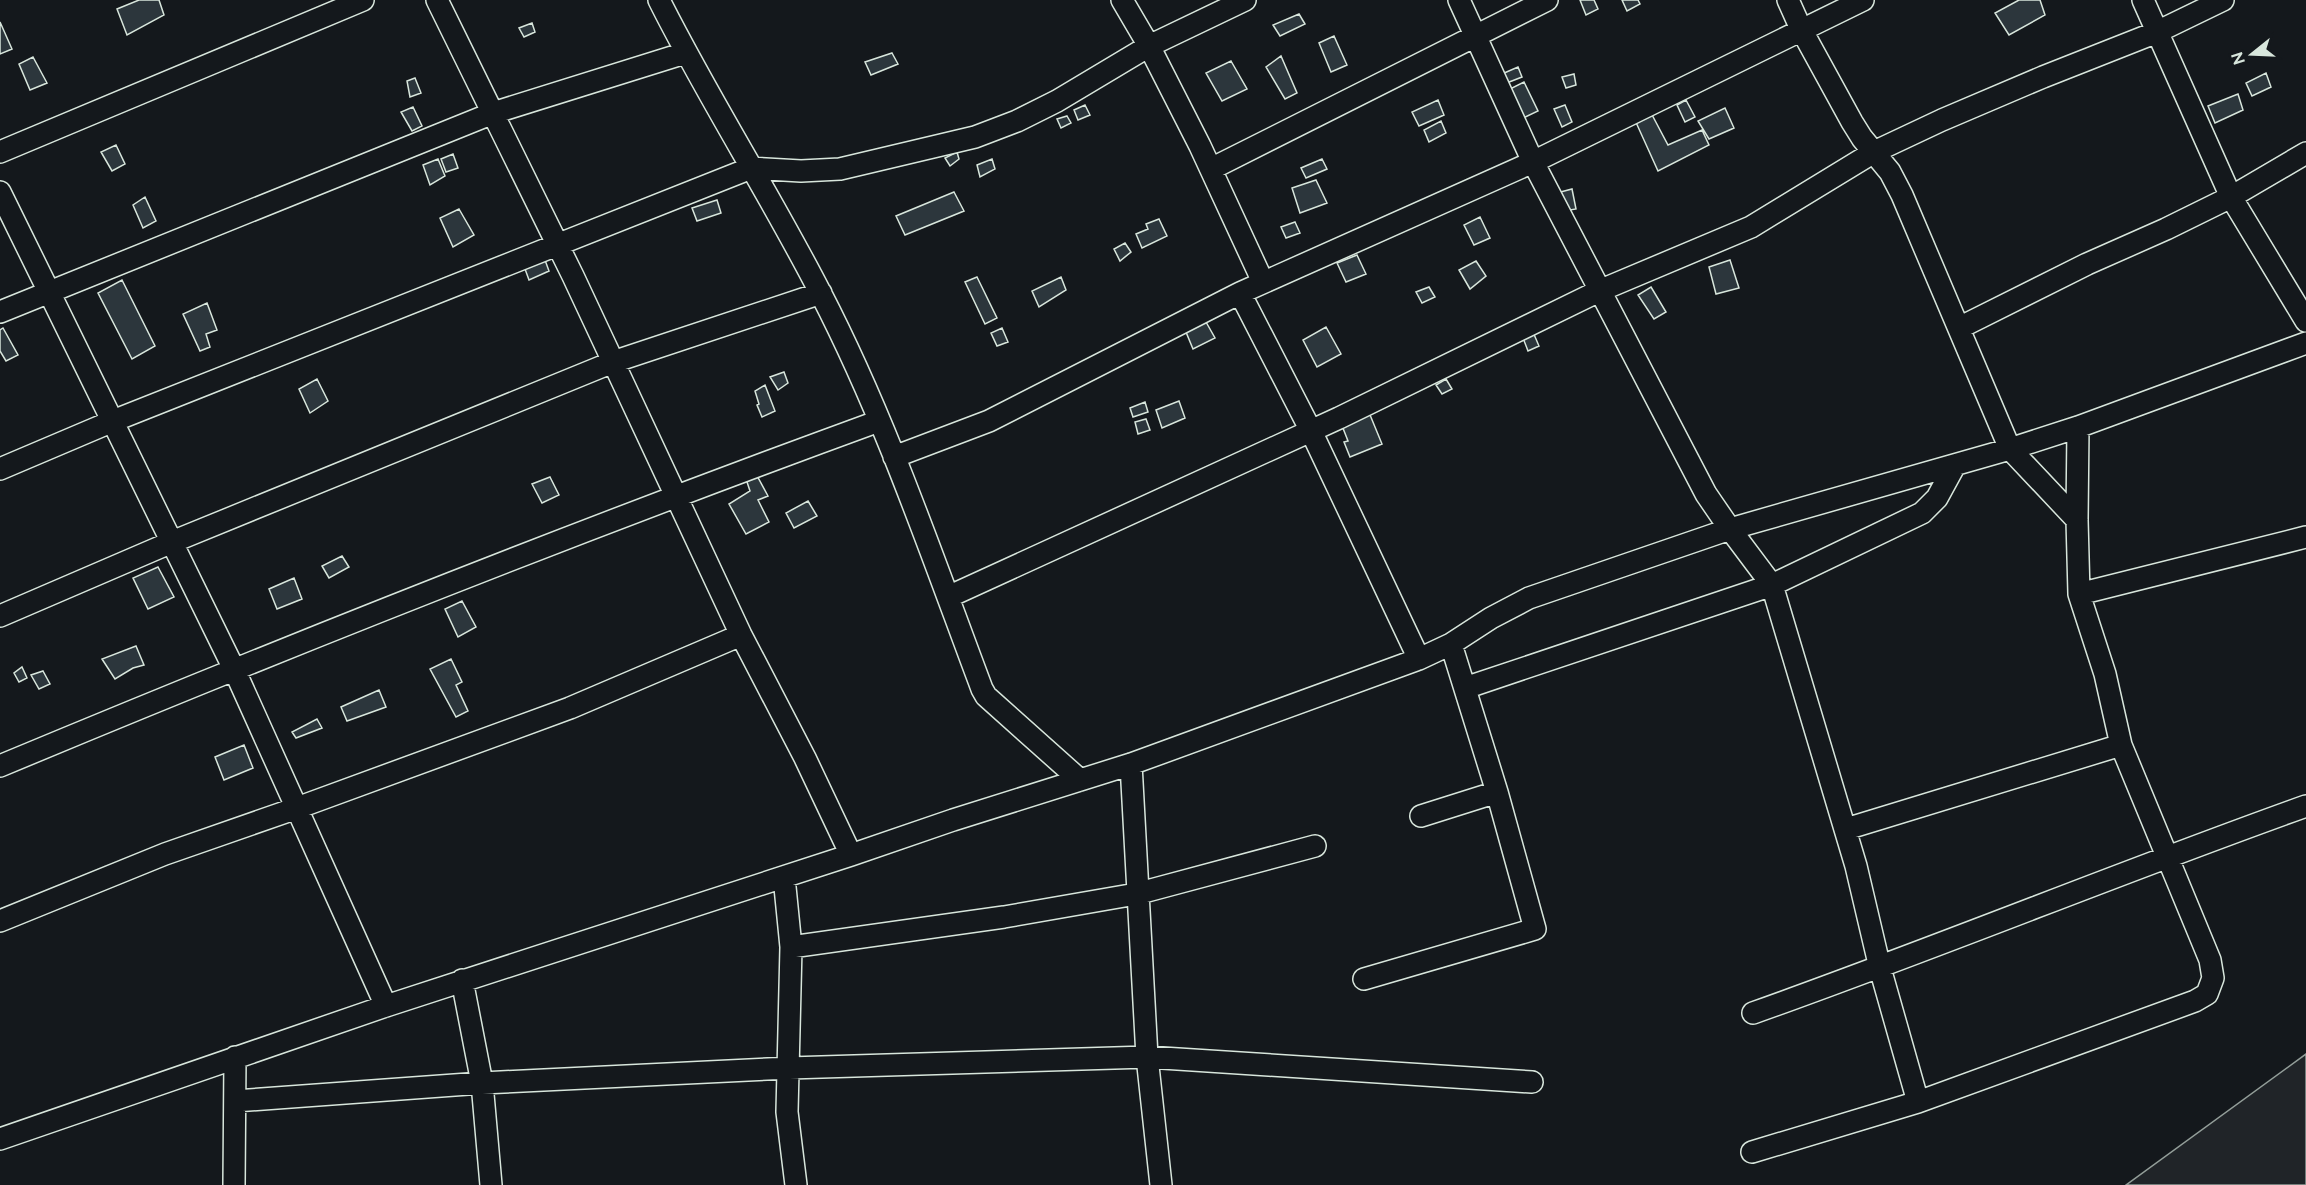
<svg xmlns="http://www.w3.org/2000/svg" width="2306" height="1185" font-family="Raleway,sans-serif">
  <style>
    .green { fill: #202428; stroke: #939e99; stroke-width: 1.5 }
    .building { fill: #2c363c; stroke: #d8e6dc; stroke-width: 1.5 }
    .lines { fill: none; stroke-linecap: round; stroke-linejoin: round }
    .minor-casing { stroke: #d8e6dc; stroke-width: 24 }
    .minor { stroke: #14181c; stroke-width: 21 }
  </style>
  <rect width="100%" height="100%" fill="#14181c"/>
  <path class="green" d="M 2306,1054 L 2306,1185 L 2126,1185 Z"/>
  <path class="building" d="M 139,0 L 159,0 L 164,15 L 127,35 L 117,9 Z
    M 1580,0 L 1594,0 L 1598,9 L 1586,15 Z
    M 1622,0 L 1638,0 L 1640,4 L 1627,11 Z
    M 2019,0 L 2040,0 L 2045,15 L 2009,35 L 1995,13 Z
    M 1299,14 L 1305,24 L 1280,36 L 1273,25 Z
    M 0,22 L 12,49 L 0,54 Z
    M 532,23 L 535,32 L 524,37 L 519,28 Z
    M 1334,36 L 1347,65 L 1331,72 L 1319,43 Z
    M 892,53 L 898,64 L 871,75 L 865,62 Z
    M 1281,56 L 1297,93 L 1285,99 L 1266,67 Z
    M 33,57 L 47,83 L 30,90 L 19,64 Z
    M 1231,61 L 1247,89 L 1222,101 L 1206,73 Z
    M 1518,67 L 1522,77 L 1499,86 L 1495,77 Z
    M 2266,73 L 2271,87 L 2252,96 L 2246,83 Z
    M 1574,74 L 1576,85 L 1566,88 L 1562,77 Z
    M 415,78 L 421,93 L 410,97 L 407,81 Z
    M 1524,82 L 1538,111 L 1519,120 L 1502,93 Z
    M 2238,94 L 2243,110 L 2215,123 L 2208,106 Z
    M 1438,100 L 1444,115 L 1419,126 L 1412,112 Z
    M 1686,100 L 1695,117 L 1685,122 L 1677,105 Z
    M 1085,105 L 1090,115 L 1078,120 L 1074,110 Z
    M 1565,105 L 1572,122 L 1562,127 L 1554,109 Z
    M 413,107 L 422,126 L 412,131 L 401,112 Z
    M 1725,108 L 1734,128 L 1709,139 L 1698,121 Z
    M 1650,111 L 1668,145 L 1702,130 L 1709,145 L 1658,171 L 1634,118 Z
    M 1067,116 L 1071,123 L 1061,128 L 1057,119 Z
    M 1441,121 L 1446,133 L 1429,142 L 1424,130 Z
    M 116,145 L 125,164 L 112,171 L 101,152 Z
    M 957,152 L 959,159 L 950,166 L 945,158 Z
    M 453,154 L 458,168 L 446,172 L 441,159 Z
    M 438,159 L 445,176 L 430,185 L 423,165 Z
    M 992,159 L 995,169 L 980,177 L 977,165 Z
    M 1322,159 L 1327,169 L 1306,178 L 1301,168 Z
    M 1316,180 L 1327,203 L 1300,213 L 1292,188 Z
    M 1572,189 L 1576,209 L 1553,213 L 1549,195 Z
    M 954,192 L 964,211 L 905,235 L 896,216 Z
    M 145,197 L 156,221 L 143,228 L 133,205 Z
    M 717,200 L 721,213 L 697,221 L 692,208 Z
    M 459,209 L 474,235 L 453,247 L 440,218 Z
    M 1480,217 L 1490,238 L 1474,245 L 1464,225 Z
    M 1159,219 L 1167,236 L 1142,248 L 1136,234 L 1148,229 L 1146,224 Z
    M 1295,222 L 1300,233 L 1286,238 L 1281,227 Z
    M 1125,243 L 1131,252 L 1120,261 L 1114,249 Z
    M 1357,255 L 1366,274 L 1346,282 L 1337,263 Z
    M 545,260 L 549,271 L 529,280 L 525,269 Z
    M 1730,260 L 1739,288 L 1716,294 L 1709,267 Z
    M 1476,261 L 1486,276 L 1470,289 L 1459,270 Z
    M 977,277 L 997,318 L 985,324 L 965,282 Z
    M 1061,277 L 1066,290 L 1039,307 L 1032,291 Z
    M 122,280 L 155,346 L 132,359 L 98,293 Z
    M 1429,287 L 1435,297 L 1422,303 L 1416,292 Z
    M 1651,287 L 1666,312 L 1654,319 L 1638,295 Z
    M 207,303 L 217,330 L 206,334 L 210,347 L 200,351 L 183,314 Z
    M 1206,322 L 1215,338 L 1193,349 L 1186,332 Z
    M 1530,325 L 1539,346 L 1528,351 L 1520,330 Z
    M 1326,327 L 1341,354 L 1317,367 L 1303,340 Z
    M 3,328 L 18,355 L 6,361 L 0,351 L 0,330 Z
    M 1002,328 L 1008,342 L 997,346 L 991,333 Z
    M 784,372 L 788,383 L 778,390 L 770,377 Z
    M 317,379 L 328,401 L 310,413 L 299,389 Z
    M 1446,379 L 1452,389 L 1442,394 L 1436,385 Z
    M 765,385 L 775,411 L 762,417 L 757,405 L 759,404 L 755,391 Z
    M 1179,401 L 1185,418 L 1162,428 L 1156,410 Z
    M 1145,402 L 1148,412 L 1133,417 L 1130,408 Z
    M 1368,410 L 1382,444 L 1350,457 L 1344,442 L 1348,441 L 1339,418 Z
    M 1146,419 L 1150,430 L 1138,434 L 1135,422 Z
    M 755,472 L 768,496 L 758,500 L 769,522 L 746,534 L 729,504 L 750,491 L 745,476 Z
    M 550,477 L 559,495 L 542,503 L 532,484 Z
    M 808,501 L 817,516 L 794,528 L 786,513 Z
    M 342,556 L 349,567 L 329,578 L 322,566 Z
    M 158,567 L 174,597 L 148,609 L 133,578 Z
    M 294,578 L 302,599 L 277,609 L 269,589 Z
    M 462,601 L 476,627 L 458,637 L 445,609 Z
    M 136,646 L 144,665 L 133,668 L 115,679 L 102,659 Z
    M 451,659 L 462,682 L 456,685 L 468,711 L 456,717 L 430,669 Z
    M 22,667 L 27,678 L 19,682 L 14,673 Z
    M 43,671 L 50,684 L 39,689 L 31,675 Z
    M 379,690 L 386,707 L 347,721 L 341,707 Z
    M 317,719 L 322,728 L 296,738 L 292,732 Z
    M 244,745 L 253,768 L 224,780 L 215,757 Z"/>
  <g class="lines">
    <defs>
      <path id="minor" d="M 437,0 L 573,276 L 741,635 L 805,758 L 851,855
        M 659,0 C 709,100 770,194 821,294 C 886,420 932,556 982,689 L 986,696 L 1080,780
        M 1122,0 L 1149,46 L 1200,146 L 1263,282
        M 1459,0 L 1533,162 L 1706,494 L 1730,529 L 1772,585 L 1856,866 L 1880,968 L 1918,1102
        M 1788,0 L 1801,29 L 1852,122 L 1862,138 L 1890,172 L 1902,195 L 2010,449 L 2077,520
        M 2143,0 L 2231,197 L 2306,321
        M 0,152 L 363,0
        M 1211,169 L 1547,0
        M 0,192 L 234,669 L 386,1006
        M 1240,293 L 1311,431 L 1419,659
        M 0,312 L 493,113 L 685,53
        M 1959,328 L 2087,264 L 2166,229 L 2231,197 L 2306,153
        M 894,457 L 989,421 L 1240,293 L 1533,162 L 1863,0
        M 0,469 L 113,421 L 751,168 L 801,171 L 840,169 L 975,137 L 1017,121 L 1057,101 L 1149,46 L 1245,0
        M 2079,594 L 2306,537
        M 948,597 L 1339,418 L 1599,291 L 1751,227 L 1874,152 L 1942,120 L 2043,77 L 2157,32 L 2223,0
        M 0,616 L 172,542 L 613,362 L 821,293
        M 1465,688 L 1772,585 L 1922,513 L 1937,498 L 1955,465
        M 1131,764 L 1147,1057 L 1161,1185
        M 0,766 C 290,645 583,529 879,421
        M 1421,816 L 1497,792
        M 1846,829 L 2121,745
        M 784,877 L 791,947 L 787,1112 L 796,1185
        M 0,921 L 165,854 L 297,808 L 570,708 L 741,635
        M 791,947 L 1004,917 L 1136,894 L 1315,846
        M 1364,979 L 1535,929 L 1497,792 L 1451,644
        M 462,980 L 482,1083 L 491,1185
        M 1753,1013 C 1939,947 2121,872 2306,806
        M 235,1101 L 482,1083 L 789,1068 L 1147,1057 L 1532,1082
        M 0,1139 L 386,1006 L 851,855 L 953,820 L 1131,764 L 1419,659 L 1451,644 L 1491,618 L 1529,598 L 1730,529 L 2010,449 L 2078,427 L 2306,343
        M 1752,1152 L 1918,1102 L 2195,1001 L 2207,994 L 2213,978 L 2210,960 L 2121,745 L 2105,674 L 2079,594 L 2077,520 L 2078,427
        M 234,1185 L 235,1057"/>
    </defs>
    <use href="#minor" class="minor-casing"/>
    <use href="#minor" class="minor"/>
  </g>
  <g transform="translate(2252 54) rotate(252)" stroke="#14181c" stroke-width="4.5" paint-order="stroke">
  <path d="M0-4.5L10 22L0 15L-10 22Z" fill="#d8e6dc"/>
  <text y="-9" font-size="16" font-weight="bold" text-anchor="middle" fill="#d8e6dc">N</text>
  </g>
</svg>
